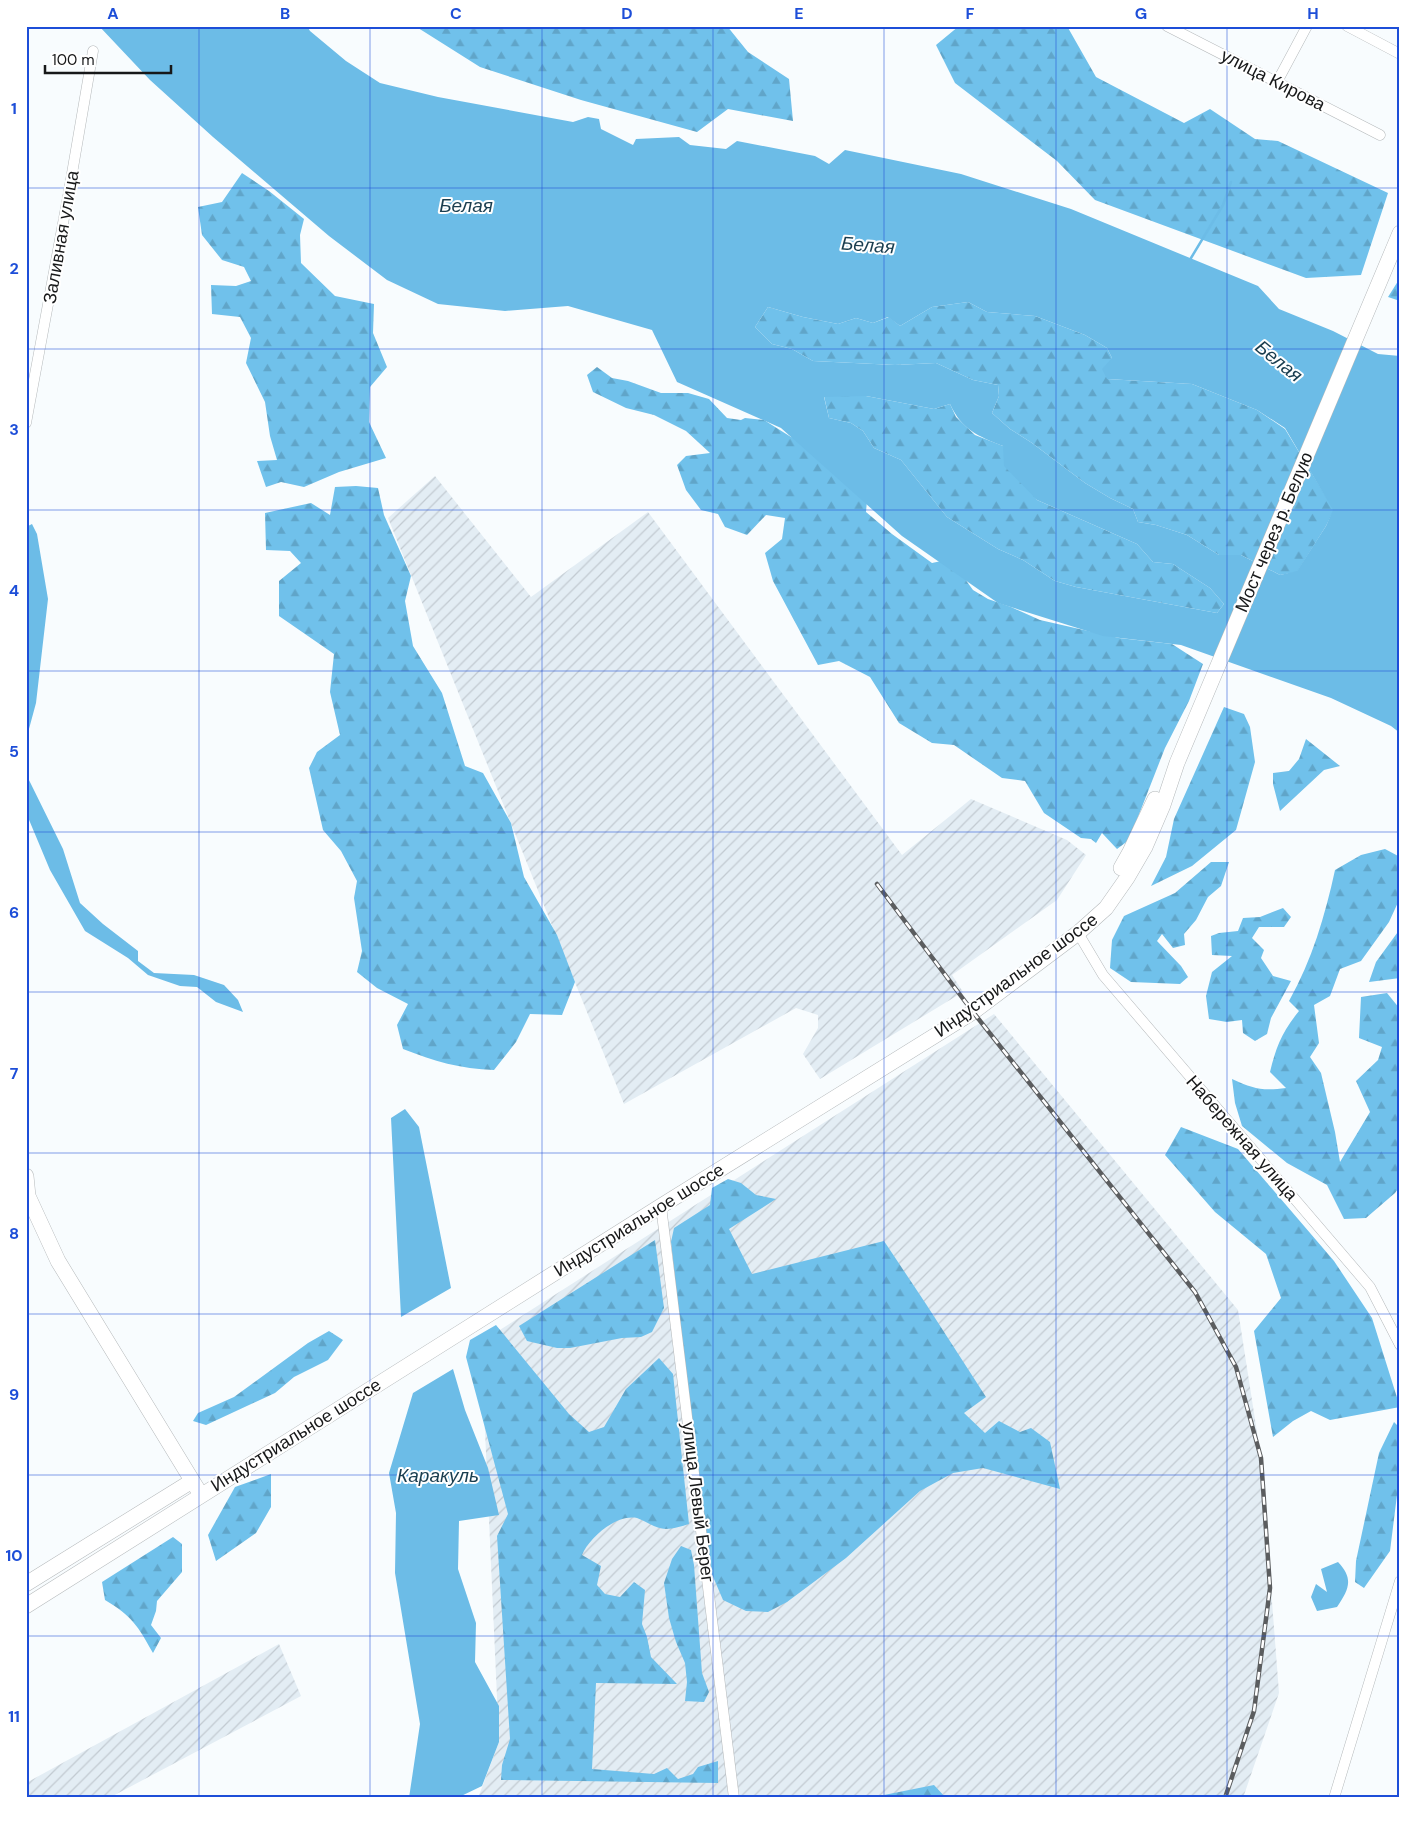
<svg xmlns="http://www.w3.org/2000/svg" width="1426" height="1824" font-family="'DM Sans',sans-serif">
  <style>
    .industrial { fill: url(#industrial-furrows) }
    .forest { fill: url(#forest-firs) }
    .water { fill: #6cbce7; fill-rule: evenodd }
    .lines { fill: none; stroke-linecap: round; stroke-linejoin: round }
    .stream { stroke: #6cbce7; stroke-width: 2.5 }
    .street-casing { stroke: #b5b9bb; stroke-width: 11 }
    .secondary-casing { stroke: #b5b9bb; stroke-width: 16 }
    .street { stroke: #fff; stroke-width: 10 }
    .secondary { stroke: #fff; stroke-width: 15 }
    .rail-casing { stroke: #5b5d5f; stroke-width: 4.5 }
    .rail { stroke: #fff; stroke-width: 2.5; stroke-dasharray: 8; stroke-linecap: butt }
    .grid { fill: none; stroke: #1d4ed8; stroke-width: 1; stroke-opacity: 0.55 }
    .labels { text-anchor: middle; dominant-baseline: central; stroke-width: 4; stroke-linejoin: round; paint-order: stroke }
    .street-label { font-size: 18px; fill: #171819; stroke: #fff }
    .water-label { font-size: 19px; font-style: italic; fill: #193d4f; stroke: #fff }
    .neatline { fill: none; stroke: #1d4ed8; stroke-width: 2 }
    .grid-label { font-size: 16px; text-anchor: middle; font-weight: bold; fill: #1d4ed8 }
  </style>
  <defs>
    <pattern id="industrial-furrows" width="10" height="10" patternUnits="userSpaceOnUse" patternTransform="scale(1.25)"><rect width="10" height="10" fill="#e3edf4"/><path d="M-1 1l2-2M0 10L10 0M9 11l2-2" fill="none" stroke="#c2cad1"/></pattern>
    <pattern id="forest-firs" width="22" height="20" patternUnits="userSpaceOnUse" patternTransform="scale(1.25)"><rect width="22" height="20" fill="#70c1eb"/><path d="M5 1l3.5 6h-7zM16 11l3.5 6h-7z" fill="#60a5c9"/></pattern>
  </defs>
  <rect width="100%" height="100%" fill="#f8fcfe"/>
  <path class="industrial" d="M 435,476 L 531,597 L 648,512 L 902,855 L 971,799 L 1067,840 L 1086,855 L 1057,900 L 952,975 L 963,992 L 820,1079 L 803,1054 L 818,1028 L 818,1015 L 796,1008 L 624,1104 L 388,518 Z
    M 994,1014 L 1238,1310 L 1261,1458 L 1279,1693 L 1243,1798 L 478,1798 L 499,1742 L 481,1342 Z
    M 279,1644 L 301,1696 L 109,1798 L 26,1798 L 26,1783 Z"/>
  <path class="forest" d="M 415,26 L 727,26 L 748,52 L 789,79 L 793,121 L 728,109 L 697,132 L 581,100 L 480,67 Z
    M 959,26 L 1067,26 L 1096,77 L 1184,123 L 1210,109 L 1255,139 L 1278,141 L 1388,193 L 1361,275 L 1306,278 L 1095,200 L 1057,161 L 955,83 L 936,45 Z
    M 242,173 L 269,191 L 304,219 L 300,235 L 301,263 L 335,296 L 374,304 L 373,333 L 387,367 L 370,387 L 369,422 L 386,458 L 339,472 L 304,487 L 281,482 L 266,487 L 257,461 L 277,460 L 270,436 L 265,402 L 246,363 L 251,338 L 240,317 L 212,314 L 211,285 L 236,286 L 251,281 L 244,267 L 222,260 L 202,235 L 198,207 L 222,202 Z
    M 1400,278 L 1400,301 L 1388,297 Z
    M 968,302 L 987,312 L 1035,316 L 1085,335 L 1107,348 L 1112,358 L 1107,379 L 1192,384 L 1257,410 L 1285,429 L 1334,510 L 1326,526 L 1297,572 L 1280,575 L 1241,555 L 1219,555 L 1187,535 L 1156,525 L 1138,522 L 1133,509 L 1110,498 L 1085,483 L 1032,443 L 1010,429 L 992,413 L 999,396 L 998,385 L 973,380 L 936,363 L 895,365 L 813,361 L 792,349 L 772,344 L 755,327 L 768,307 L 803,317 L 838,324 L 856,318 L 873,323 L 889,317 L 900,326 L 932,307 Z
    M 597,367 L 612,378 L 628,381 L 661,393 L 688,393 L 709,399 L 727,418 L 741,420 L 745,418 L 764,420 L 791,437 L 816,443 L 868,489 L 866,512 L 892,534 L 932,563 L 946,560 L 957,568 L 973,590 L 988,599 L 1011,607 L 1040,620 L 1119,638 L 1172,644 L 1203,664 L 1189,701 L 1165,748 L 1129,840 L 1117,849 L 1102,833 L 1096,843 L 1091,839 L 1081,838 L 1044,813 L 1025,781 L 1002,778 L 954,745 L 932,743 L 899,723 L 870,677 L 839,661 L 818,665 L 773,581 L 765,553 L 782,539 L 785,518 L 766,515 L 747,535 L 725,527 L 718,514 L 701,510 L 686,490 L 677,465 L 686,456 L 710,453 L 686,431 L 654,415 L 626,408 L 593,392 L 587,375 Z
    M 824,396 L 866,396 L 934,409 L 950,404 L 956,417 L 975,435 L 1003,446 L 1037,500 L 1137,544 L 1153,562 L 1173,564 L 1210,588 L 1224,604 L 1217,613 L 1076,587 L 1055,581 L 1023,560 L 998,549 L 947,517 L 901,460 L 874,448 L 863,431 L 851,423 L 829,418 Z
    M 356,486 L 378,488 L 384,515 L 411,576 L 405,601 L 413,646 L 442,693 L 465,766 L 483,773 L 511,823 L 524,877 L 557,935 L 575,982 L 562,1015 L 530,1014 L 516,1042 L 494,1070 C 460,1069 434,1061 403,1049 L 397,1025 L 408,1004 L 377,988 L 357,972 L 362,951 L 354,898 L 357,881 L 341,851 L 323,830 L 309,768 L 317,752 L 340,735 L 330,692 L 334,654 L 279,616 L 279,581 L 301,563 L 290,551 L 266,550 L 265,513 L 311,503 L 330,515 L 335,487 Z
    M 1224,707 L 1244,714 L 1250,727 L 1255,762 L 1236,830 L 1192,866 L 1151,886 L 1166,857 L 1174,819 Z
    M 1306,739 L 1340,766 L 1324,770 L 1280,811 L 1273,784 L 1273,773 L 1289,771 L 1299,759 Z
    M 1385,849 L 1400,857 L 1400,898 L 1389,922 L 1361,961 L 1340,969 L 1330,996 L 1314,1005 L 1319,1043 L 1310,1057 L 1321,1073 L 1335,1132 L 1340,1162 L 1370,1112 L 1356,1081 L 1378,1060 L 1382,1047 L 1359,1038 L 1361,997 L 1387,993 L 1400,1009 L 1398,1047 L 1400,1048 L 1400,1186 L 1395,1193 L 1366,1218 L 1344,1219 L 1327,1185 L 1287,1163 L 1242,1126 L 1235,1103 L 1232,1079 C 1254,1089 1262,1091 1286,1088 L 1270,1072 C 1276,1047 1282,1032 1299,1011 L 1289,1001 C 1312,960 1325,916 1335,870 L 1361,855 Z
    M 1211,862 L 1229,862 L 1221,886 L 1208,897 L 1196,920 L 1184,934 L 1185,945 L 1173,948 L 1162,934 L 1157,941 L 1181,966 L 1188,977 L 1180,984 L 1131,982 L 1110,968 L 1112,940 L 1124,916 L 1175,893 Z
    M 1283,908 L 1291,917 L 1284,927 L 1259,927 L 1252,938 L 1264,950 L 1261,958 L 1273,976 L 1291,981 L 1271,1018 L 1267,1034 L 1255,1041 L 1243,1033 L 1242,1020 L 1227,1022 L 1209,1019 L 1206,996 L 1212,972 L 1232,956 L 1212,955 L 1211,936 L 1219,933 L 1238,931 L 1243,918 L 1260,917 Z
    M 1400,929 L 1400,978 L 1369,982 L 1376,962 Z
    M 1181,1127 L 1238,1149 L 1334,1261 L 1372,1318 L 1400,1407 L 1330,1420 L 1311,1411 L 1293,1421 L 1273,1437 L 1254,1331 L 1281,1298 L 1266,1254 L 1215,1212 L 1165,1155 Z
    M 728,1179 L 741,1183 L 756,1195 L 776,1199 L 729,1229 L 752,1274 L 884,1241 L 926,1304 L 986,1397 L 964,1413 L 985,1433 L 999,1421 L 1020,1432 L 1031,1428 L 1050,1442 L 1060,1489 L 983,1468 L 953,1473 L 920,1491 L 846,1558 L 787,1602 L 768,1612 L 746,1611 L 723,1600 L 705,1558 L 671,1242 L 674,1228 L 710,1205 L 712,1188 Z
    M 655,1240 L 664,1308 L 652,1332 L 641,1337 L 622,1338 L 570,1348 L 557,1348 L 527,1341 L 519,1326 Z
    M 496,1325 L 569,1414 L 589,1432 L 604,1427 L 626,1389 L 659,1358 L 673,1374 L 689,1524 C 682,1526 673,1529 666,1529 C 656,1529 646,1521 637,1518 C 616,1514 589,1538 582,1555 L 601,1566 L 597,1585 L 605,1594 L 620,1597 L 634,1582 L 645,1590 L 642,1624 L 647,1637 L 651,1657 L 677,1684 L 596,1683 L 592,1769 L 654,1774 L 667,1768 L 678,1779 L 693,1774 L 698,1767 L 718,1761 L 718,1783 L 501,1780 L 502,1765 L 510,1739 L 497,1536 L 508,1514 L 466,1357 L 470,1340 Z
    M 329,1331 L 343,1340 L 328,1360 L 294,1377 L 275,1393 L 206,1425 L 193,1421 L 198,1413 L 234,1397 L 308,1343 Z
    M 1394,1422 L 1400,1428 L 1400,1471 L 1390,1551 L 1364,1588 L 1355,1582 L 1356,1561 L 1379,1453 Z
    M 271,1474 L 271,1507 L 256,1533 L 216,1561 L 208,1535 L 235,1487 Z
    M 173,1537 L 182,1544 L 182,1572 L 157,1601 L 156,1611 L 151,1625 L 161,1638 L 153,1653 C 138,1626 132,1616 105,1600 L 102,1582 Z
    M 681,1546 L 691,1550 L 694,1565 L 702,1673 L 709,1692 L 704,1702 L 685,1701 L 687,1682 L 685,1663 L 676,1642 L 669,1618 L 664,1583 L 672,1559 Z
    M 934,1785 L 946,1798 L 869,1798 Z"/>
  <path class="water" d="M 99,26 L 307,26 L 310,31 L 346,61 L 380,83 L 438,97 L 573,122 L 588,117 L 599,119 L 601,129 L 633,145 L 636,139 L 679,137 L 690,145 L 726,149 L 737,141 L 815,156 L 829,164 L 845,150 L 961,174 L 1071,209 L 1258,286 L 1279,309 L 1333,331 L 1378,354 L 1400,356 L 1400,733 L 1391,726 L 1331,698 L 1181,645 L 1103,636 L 998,603 L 902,536 L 781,428 L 677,382 L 652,330 L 568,306 L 505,311 L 438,304 L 387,280 L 329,236 L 213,137 L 150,80 ZM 968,302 L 987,312 L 1035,316 L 1085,335 L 1107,348 L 1112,358 L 1102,369 L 1107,379 L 1192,384 L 1257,410 L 1285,428 L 1333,510 L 1326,526 L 1297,571 L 1280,575 L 1241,555 L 1219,555 L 1187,535 L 1156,525 L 1138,522 L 1133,509 L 1110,498 L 1085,483 L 1032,443 L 1010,429 L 992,413 L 999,396 L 998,385 L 973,380 L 936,363 L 895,365 L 813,361 L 792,349 L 772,344 L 755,327 L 768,307 L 803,317 L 838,324 L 856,318 L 873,323 L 888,317 L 900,326 L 932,307 ZM 866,396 L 934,409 L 950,404 C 962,430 978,436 1003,446 L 1004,466 L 1037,500 L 1137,544 L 1153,562 L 1173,564 L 1210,588 L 1224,604 L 1217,613 L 1076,587 L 1055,581 L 1023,560 L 998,549 L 947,517 L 901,460 L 874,448 L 863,431 L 851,423 L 829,418 L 824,397 Z
    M 32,524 L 37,534 L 48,599 L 36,703 L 26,740 L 26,527 Z
    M 26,765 L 27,776 L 63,849 L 80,903 L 103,924 L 138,951 L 138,961 L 154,973 L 194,975 L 224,985 L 238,1000 L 243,1012 L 216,1002 L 197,987 L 180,986 L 148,975 L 128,958 L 85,931 L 50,870 L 27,815 Z
    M 405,1109 L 419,1127 L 451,1288 L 401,1317 L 391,1118 Z
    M 453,1369 L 465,1410 L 488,1468 L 499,1515 L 459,1521 L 458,1569 L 476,1623 L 475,1662 L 499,1706 L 499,1742 L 482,1786 L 457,1798 L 409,1798 L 420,1724 L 395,1573 L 396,1513 L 389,1473 L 413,1393 Z
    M 1338,1562 C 1354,1579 1349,1589 1337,1607 L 1317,1611 L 1311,1597 L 1316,1584 L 1327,1592 L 1321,1569 Z"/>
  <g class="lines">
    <path class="stream" d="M 1191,258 L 1223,205 L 1231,182"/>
    <defs>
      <path id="street" d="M 1167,26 L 1380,135
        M 1347,26 L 1400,54
        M 1277,82 L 1307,26
        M 26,423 L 69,191 L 93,51
        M 1078,933 L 1103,975 L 1370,1287 L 1400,1345
        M 661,1206 L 734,1798
        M 1334,1798 L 1400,1581"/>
      <path id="secondary" d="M 1121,868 L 1130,852 L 1155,799
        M 26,1176 L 28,1196 L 58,1261 L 201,1495
        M 26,1584 L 192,1481
        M 26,1606 L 661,1206 L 973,1012 L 1078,933 L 1106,908 L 1127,878 L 1145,847 L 1163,805 L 1177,763 L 1400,233"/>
    </defs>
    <use href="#street" class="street-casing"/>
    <use href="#secondary" class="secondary-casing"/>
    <use href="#street" class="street"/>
    <use href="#secondary" class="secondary"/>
    <defs>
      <path id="rail" d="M 877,884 L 973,1012 L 1195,1292 L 1236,1367 L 1261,1458 L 1270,1588 L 1254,1711 L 1225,1798"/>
    </defs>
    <use href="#rail" class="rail-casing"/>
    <use href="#rail" class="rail"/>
  </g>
  <path class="grid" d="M 199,26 L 199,1798M 370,26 L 370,1798M 542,26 L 542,1798M 713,26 L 713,1798M 884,26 L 884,1798M 1056,26 L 1056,1798M 1227,26 L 1227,1798M 26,188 L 1400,188M 26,349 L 1400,349M 26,510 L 1400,510M 26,671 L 1400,671M 26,832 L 1400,832M 26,992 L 1400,992M 26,1153 L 1400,1153M 26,1314 L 1400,1314M 26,1475 L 1400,1475M 26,1636 L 1400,1636"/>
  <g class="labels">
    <g class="street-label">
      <text transform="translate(1273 80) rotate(27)">улица Кирова</text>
      <text transform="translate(61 237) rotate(-80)">Заливная улица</text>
      <text transform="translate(1274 532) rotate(-67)">Мост через р. Белую</text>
      <text transform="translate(1016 975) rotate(-36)">Индустриальное шоссе</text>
      <text transform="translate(1242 1138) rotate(49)">Набережная улица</text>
      <text transform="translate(639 1220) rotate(-32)">Индустриальное шоссе</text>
      <text transform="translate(296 1435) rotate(-32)">Индустриальное шоссе</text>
      <text transform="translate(698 1502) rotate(83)">улица Левый Берег</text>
    </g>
    <g class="water-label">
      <text x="466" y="205">Белая</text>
      <text transform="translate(868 245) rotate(4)">Белая</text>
      <text transform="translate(1279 361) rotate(39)">Белая</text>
      <text x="438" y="1475">Каракуль</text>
    </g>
  </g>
  <rect width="1426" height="1824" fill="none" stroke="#ffffff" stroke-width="55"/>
  <path d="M45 65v8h126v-8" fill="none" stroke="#171819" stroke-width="2.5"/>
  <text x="52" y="65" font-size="15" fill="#171819" stroke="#ffffff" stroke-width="4" paint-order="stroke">100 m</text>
  <rect x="28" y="28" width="1370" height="1768" class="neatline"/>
  <g class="grid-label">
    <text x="113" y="19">A</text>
    <text x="285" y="19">B</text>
    <text x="456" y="19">C</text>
    <text x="627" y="19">D</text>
    <text x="799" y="19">E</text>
    <text x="970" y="19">F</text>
    <text x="1141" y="19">G</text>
    <text x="1313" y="19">H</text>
    <text x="14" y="114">1</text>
    <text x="14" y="274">2</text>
    <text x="14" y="435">3</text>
    <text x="14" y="596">4</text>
    <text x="14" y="757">5</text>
    <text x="14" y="918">6</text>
    <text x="14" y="1079">7</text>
    <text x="14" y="1239">8</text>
    <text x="14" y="1400">9</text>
    <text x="14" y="1561">10</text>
    <text x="14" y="1722">11</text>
  </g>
</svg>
